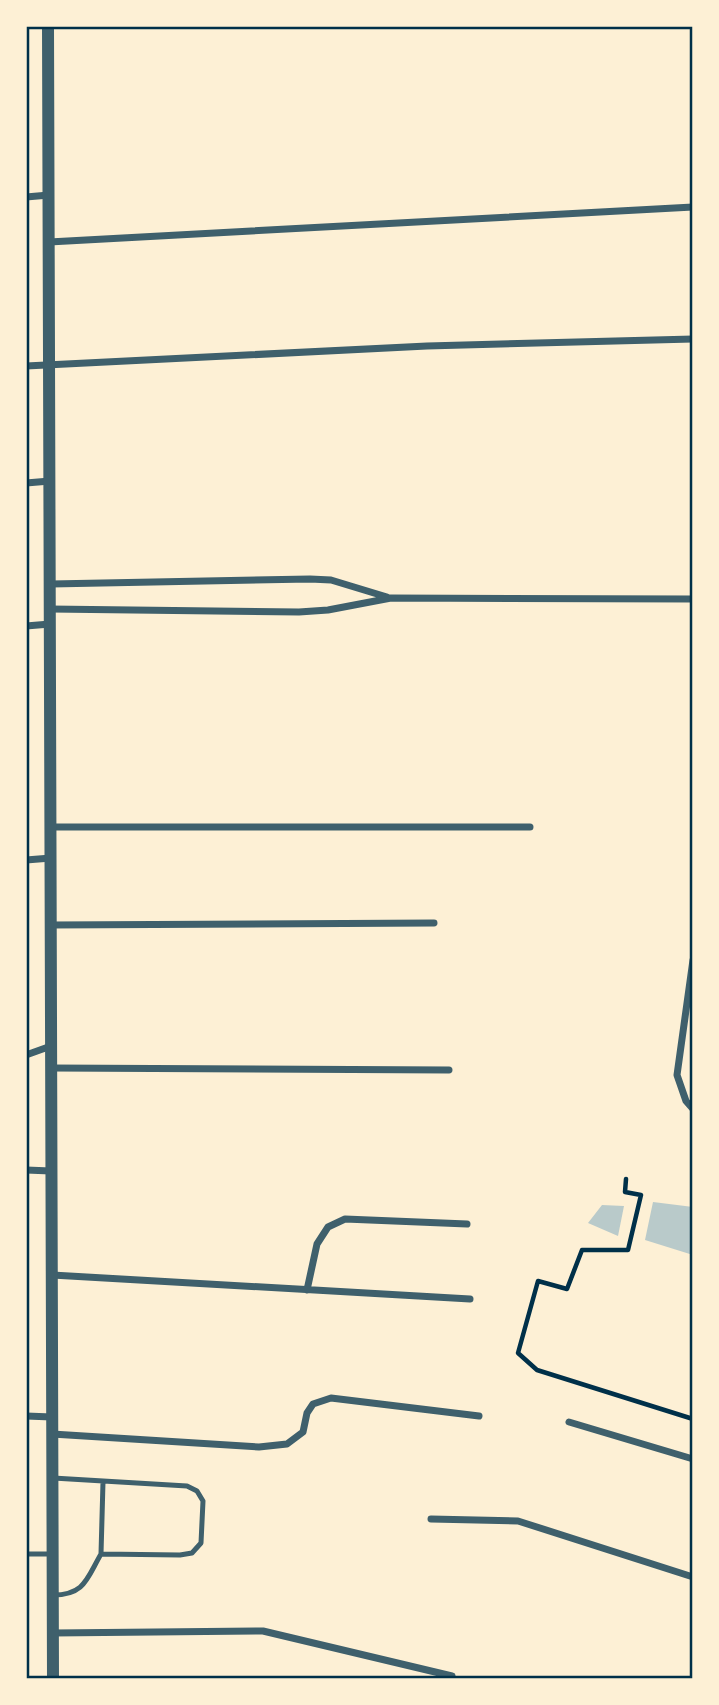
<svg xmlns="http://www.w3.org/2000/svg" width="719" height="1705" font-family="'Asap Condensed',sans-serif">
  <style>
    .green { fill: #b9caca }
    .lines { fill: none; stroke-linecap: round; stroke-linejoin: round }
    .path { stroke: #003049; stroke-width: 4.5 }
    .service { stroke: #3f606c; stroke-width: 5 }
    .minor { stroke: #3f606c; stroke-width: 7 }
    .tertiary { stroke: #3f606c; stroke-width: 12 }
    .neatline { fill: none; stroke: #003049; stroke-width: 2.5 }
  </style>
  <rect width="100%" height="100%" fill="#fdf0d5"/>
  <path class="green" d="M 653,1202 L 693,1207 L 693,1255 L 645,1240 Z
    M 602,1205 L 624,1206 L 618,1236 L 588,1223 Z"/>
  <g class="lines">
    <path class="path" d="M 626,1179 L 625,1192 L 641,1195 L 628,1250 L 582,1250 L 567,1289 L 538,1281 L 518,1353 L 537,1370 L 693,1419"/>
    <path class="service" d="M 53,1478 L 187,1486 L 197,1491 L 203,1501 L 201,1543 L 192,1553 L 180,1555 L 101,1554 C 87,1578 85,1595 53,1595
      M 26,1554 L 51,1554
      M 101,1554 L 103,1482"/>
    <path class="minor" d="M 26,197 L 49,195
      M 49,242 L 693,207
      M 26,366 L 427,346 L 693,339
      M 26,483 L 50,481
      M 51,584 L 310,579 L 331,580 L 387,597
      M 50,609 L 299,612 L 328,610 L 391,598 L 693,599
      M 26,626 L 50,624
      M 51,827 L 530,827
      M 26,860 L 51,858
      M 51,925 L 434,923
      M 693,960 L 677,1075 L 686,1101 L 693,1109
      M 26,1055 L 51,1046
      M 51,1068 L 449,1070
      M 26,1170 L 51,1171
      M 52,1275 L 470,1299
      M 307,1290 L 317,1244 L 328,1227 L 345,1219 L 467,1224
      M 26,1416 L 52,1417
      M 569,1422 L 693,1459
      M 52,1434 L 259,1447 L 287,1444 L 303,1432 L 307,1413 L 313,1404 L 331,1398 L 479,1416
      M 431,1519 L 518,1521 L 693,1577
      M 53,1633 L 263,1631 L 452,1676"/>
    <path class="tertiary" d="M 48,26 L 53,1679"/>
  </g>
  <rect width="719" height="1705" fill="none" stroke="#fdf0d5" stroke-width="56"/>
  <rect x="28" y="28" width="663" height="1649" class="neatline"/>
</svg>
